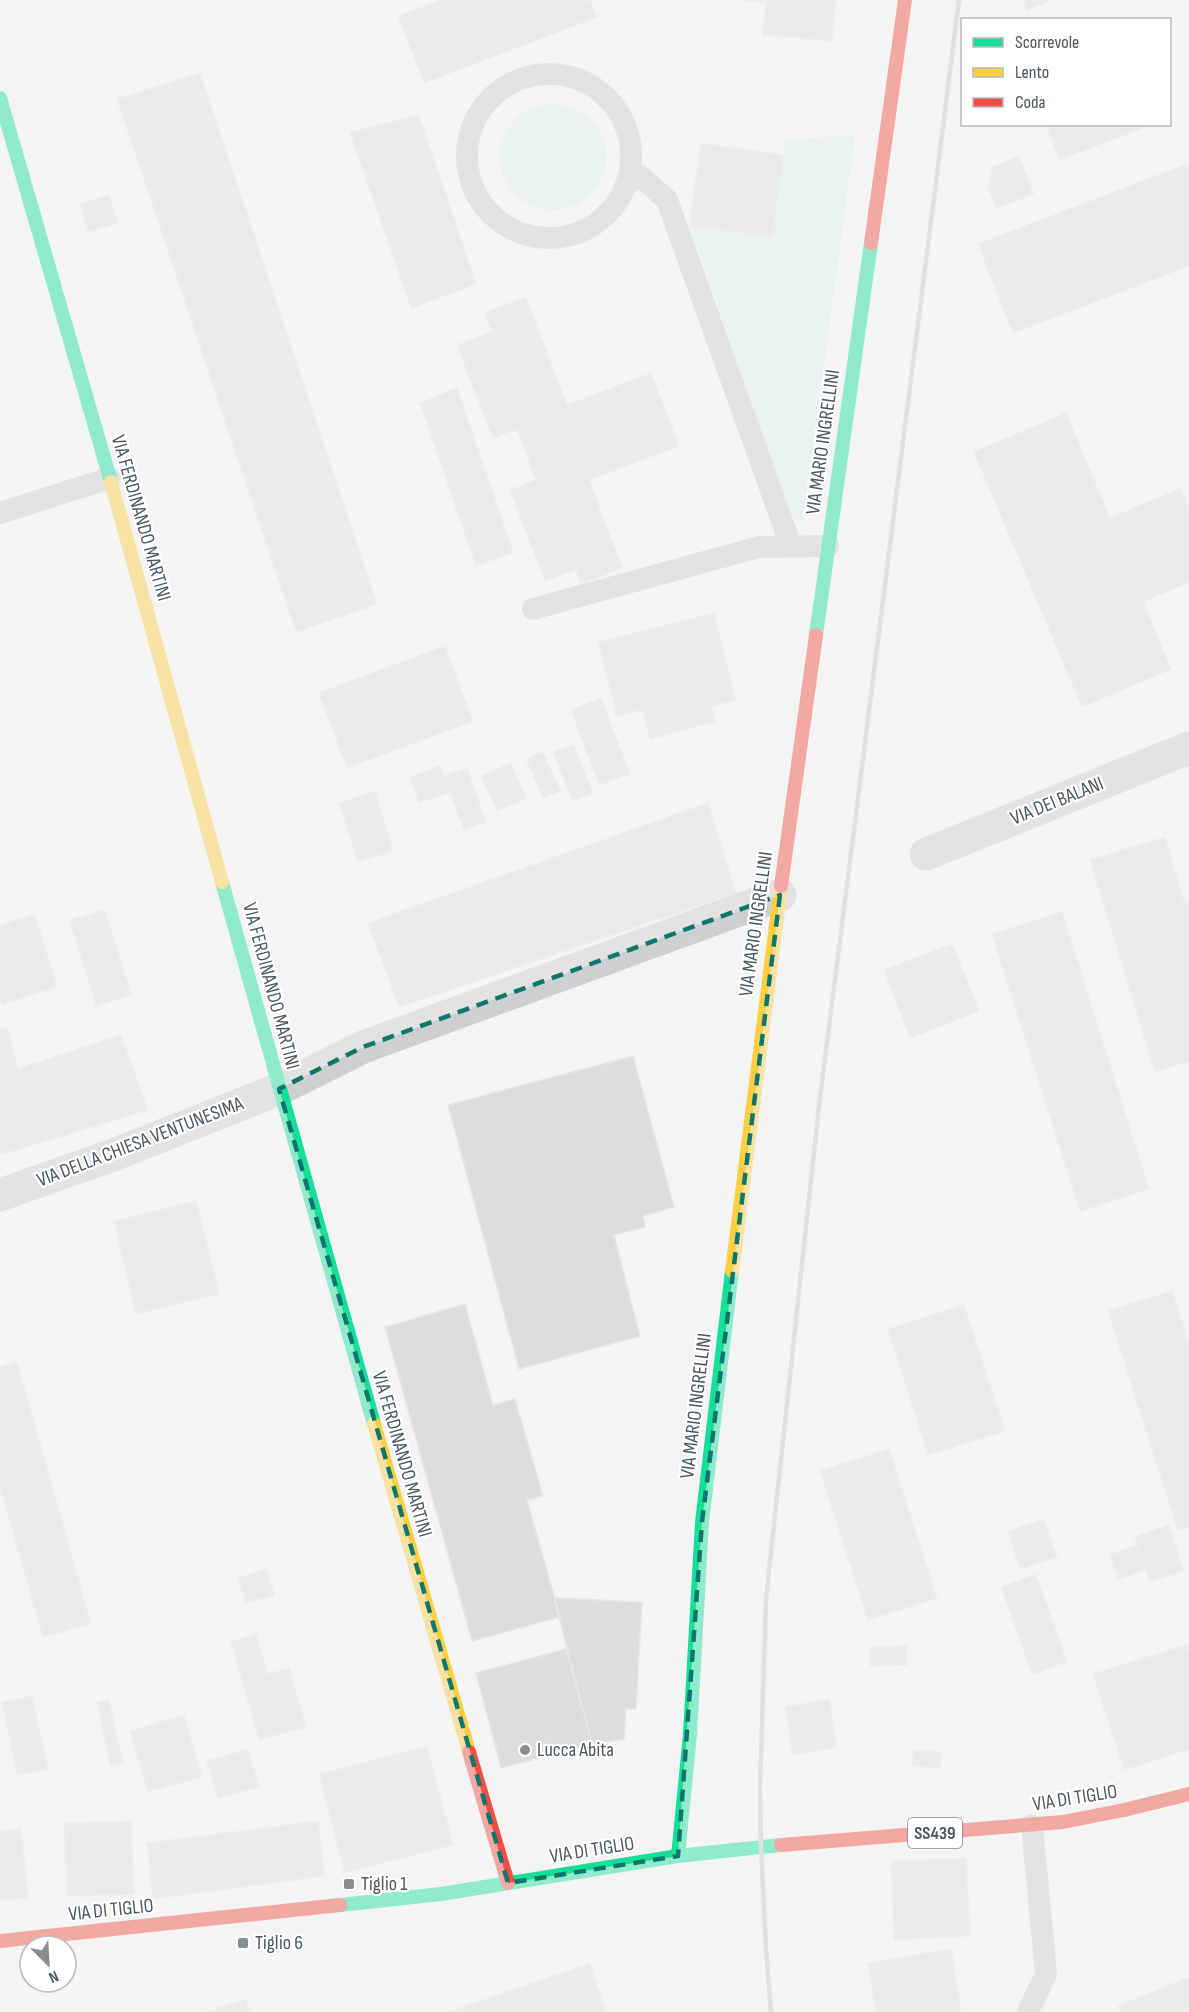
<svg xmlns="http://www.w3.org/2000/svg" width="1189" height="2012" font-family="'Sofia Sans Condensed',sans-serif">
  <style>
    .green { fill: #dbf0e3 }
    .building { fill: #ddddde; stroke: #e5e6e6; stroke-width: 1.5 }
    .lines { fill: none; stroke-linecap: round; stroke-linejoin: round }
    .lane { stroke: #cecfd1; stroke-width: 22 }
    .street { stroke: #cecfd1; stroke-width: 33 }
    .fast { stroke: #16e098; stroke-width: 14 }
    .slow { stroke: #ffcf43; stroke-width: 14 }
    .jam { stroke: #f24e42; stroke-width: 14 }
    .rail { stroke: #c9cacb; stroke-width: 4.5 }
    .marked { fill: none; stroke: #0f766e; stroke-width: 4.5; stroke-dasharray: 12 8; stroke-linejoin: round }
    .poi-dot { fill: #868d93; stroke: #fff; stroke-width: 2 }
    .labels { text-anchor: middle; dominant-baseline: central; stroke-width: 4.5; stroke-linejoin: round; paint-order: stroke }
    .shield { fill: #fff; stroke: #81898f; stroke-width: 1.5 }
    .shield-label { font-size: 18px; font-weight: bold; fill: #4b565f }
    .street-label { font-size: 20px; fill: #4b565f; stroke: #fff }
    .poi-label { font-size: 20px; fill: #4b565f; stroke: #fff; text-anchor: start }
  </style>
  <rect width="100%" height="100%" fill="#f4f4f4"/>
  <path class="green" d="M500 157a53 53 0 1 1 106 0a53 53 0 1 1-106 0Z
    M 855,135 L 803,519 L 793,519 L 689,225 L 772,238 L 786,140 Z"/>
  <path class="building" d="M 441,0 L 590,0 L 597,17 L 424,83 L 399,18 L 399,16 Z
    M 741,0 L 836,0 L 832,41 L 762,35 L 766,3 Z
    M 1023,0 L 1052,0 L 1027,10 Z
    M 200,73 L 377,604 L 296,632 L 117,99 Z
    M 419,115 L 476,284 L 411,308 L 350,132 Z
    M 1046,124 L 1154,124 L 1059,160 Z
    M 701,143 L 784,155 L 772,238 L 689,225 Z
    M 1019,156 L 1034,194 L 997,208 L 988,187 L 993,167 Z
    M 1187,164 L 1189,170 L 1189,266 L 1013,333 L 978,244 Z
    M 109,195 L 118,223 L 88,232 L 80,204 Z
    M 526,297 L 567,405 L 651,373 L 679,446 L 589,480 L 622,568 L 581,584 L 576,569 L 545,581 L 510,490 L 536,480 L 517,429 L 493,438 L 457,345 L 492,332 L 485,313 Z
    M 457,388 L 513,552 L 476,566 L 420,403 Z
    M 1066,413 L 1110,518 L 1180,489 L 1189,511 L 1189,582 L 1143,602 L 1171,669 L 1082,707 L 974,452 Z
    M 714,613 L 736,700 L 711,706 L 715,722 L 650,739 L 642,710 L 617,716 L 598,642 Z
    M 445,646 L 473,721 L 347,768 L 319,693 Z
    M 601,698 L 630,774 L 599,785 L 571,710 Z
    M 574,745 L 593,793 L 572,801 L 554,752 Z
    M 543,752 L 560,791 L 543,798 L 526,759 Z
    M 511,763 L 526,798 L 497,811 L 481,776 Z
    M 440,766 L 450,792 L 419,803 L 410,777 Z
    M 467,768 L 486,822 L 464,830 L 444,776 Z
    M 375,791 L 393,851 L 358,862 L 339,803 Z
    M 708,803 L 736,893 L 399,1007 L 368,923 Z
    M 1165,837 L 1185,905 L 1189,903 L 1189,1061 L 1155,1072 L 1090,860 Z
    M 105,910 L 131,995 L 96,1006 L 70,920 Z
    M 1062,912 L 1149,1189 L 1080,1211 L 992,934 Z
    M 35,915 L 57,987 L 2,1004 L 0,998 L 0,925 Z
    M 952,944 L 979,1011 L 910,1038 L 884,970 Z
    M 8,1028 L 18,1069 L 121,1035 L 148,1110 L 0,1155 L 0,1030 Z
    M 633,1056 L 674,1207 L 643,1216 L 645,1227 L 614,1235 L 640,1336 L 519,1369 L 448,1105 Z
    M 196,1201 L 219,1294 L 136,1314 L 114,1221 Z
    M 1172,1291 L 1189,1345 L 1189,1527 L 1178,1531 L 1108,1311 Z
    M 465,1304 L 493,1405 L 515,1399 L 543,1496 L 527,1500 L 560,1617 L 472,1641 L 385,1327 Z
    M 964,1305 L 1005,1431 L 928,1455 L 888,1329 Z
    M 17,1362 L 91,1624 L 43,1637 L 0,1487 L 0,1367 Z
    M 889,1449 L 937,1598 L 868,1620 L 820,1471 Z
    M 1044,1519 L 1057,1557 L 1020,1569 L 1008,1531 Z
    M 1169,1525 L 1184,1571 L 1150,1582 L 1135,1537 Z
    M 1138,1545 L 1146,1570 L 1118,1579 L 1110,1555 Z
    M 267,1569 L 274,1595 L 246,1603 L 238,1578 Z
    M 1036,1574 L 1067,1662 L 1032,1674 L 1001,1587 Z
    M 554,1598 L 642,1602 L 636,1709 L 626,1709 L 624,1739 L 592,1744 Z
    M 256,1634 L 268,1674 L 289,1668 L 306,1727 L 259,1740 L 231,1642 Z
    M 1186,1645 L 1189,1653 L 1189,1749 L 1124,1770 L 1093,1674 Z
    M 907,1646 L 907,1665 L 870,1666 L 870,1647 Z
    M 566,1649 L 592,1744 L 501,1768 L 476,1673 Z
    M 32,1696 L 48,1769 L 17,1775 L 2,1702 Z
    M 829,1699 L 837,1747 L 793,1755 L 785,1707 Z
    M 109,1700 L 123,1763 L 110,1766 L 97,1703 Z
    M 184,1715 L 202,1777 L 148,1792 L 130,1731 Z
    M 427,1746 L 453,1845 L 345,1873 L 319,1774 Z
    M 248,1749 L 259,1787 L 218,1798 L 207,1761 Z
    M 914,1750 L 941,1752 L 940,1768 L 912,1766 Z
    M 131,1821 L 134,1894 L 67,1896 L 64,1823 Z
    M 318,1821 L 325,1876 L 153,1899 L 147,1843 Z
    M 21,1829 L 28,1898 L 0,1901 L 0,1831 Z
    M 966,1858 L 970,1936 L 894,1940 L 891,1861 Z
    M 951,1949 L 961,2012 L 876,2012 L 868,1963 Z
    M 590,1964 L 606,2012 L 447,2012 Z
    M 1189,1977 L 1189,2012 L 1120,2012 L 1118,2006 Z
    M 246,1999 L 250,2012 L 206,2012 Z"/>
  <g class="lines">
    <path class="lane" d="M467 156a82 82 0 1 1 164 0a82 82 0 1 1-164 0Z
      M 627,185 L 638,174 L 667,200 L 791,546
      M 0,513 L 110,478
      M 533,609 L 759,547 L 828,546
      M 1028,2012 L 1046,1974 L 1032,1825"/>
    <path class="street" d="M 926,854 L 1189,748
      M 0,1195 L 113,1155 L 279,1089 L 363,1047 L 780,895"/>
    <path class="fast" d="M 0,98 L 111,482
      M 816,635 L 871,243
      M 222,882 L 374,1424
      M 678,1856 L 690,1734 L 702,1522 L 732,1271
      M 340,1905 L 441,1894 L 678,1856 L 781,1845"/>
    <path class="slow" d="M 111,482 L 222,882
      M 732,1271 L 781,886
      M 374,1424 L 469,1752"/>
    <path class="jam" d="M 871,243 L 905,0
      M 781,886 L 816,635
      M 469,1752 L 508,1883
      M 781,1845 L 1063,1822 L 1124,1810 L 1189,1794
      M 0,1941 L 340,1905"/>
    <path class="rail" d="M 771,2012 L 766,1949 L 761,1847 L 760,1788 L 766,1599 L 819,1106 L 959,0"/>
  </g>
  <path d="M0 0H1189V2012H0ZM 780,895 L 702,1522 L 678,1856 L 508,1883 L 279,1089 L 363,1047 Z" fill="#f4f4f4" fill-opacity=".55" fill-rule="evenodd"/>
  <path class="marked" d="M 780,895 L 702,1522 L 678,1856 L 508,1883 L 279,1089 L 363,1047 Z"/>
  <g class="poi-dot">
    <circle cx="525" cy="1750" r="6"/>
    <rect x="343" y="1878" width="12" height="12" rx="3"/>
    <rect x="237" y="1937" width="12" height="12" rx="3"/>
  </g>
  <g class="labels">
    <rect class="shield" x="908" y="1818" width="54" height="30" rx="4.5"/>
    <g class="shield-label">
      <text x="935" y="1833">SS439</text>
    </g>
    <g class="street-label">
      <text transform="translate(823 442) rotate(-82)">VIA MARIO INGRELLINI</text>
      <text transform="translate(141 518) rotate(74)">VIA FERDINANDO MARTINI</text>
      <text transform="translate(1057 801) rotate(-22)">VIA DEI BALANI</text>
      <text transform="translate(756 924) rotate(-82)">VIA MARIO INGRELLINI</text>
      <text transform="translate(271 986) rotate(75)">VIA FERDINANDO MARTINI</text>
      <text transform="translate(140 1142) rotate(-21)">VIA DELLA CHIESA VENTUNESIMA</text>
      <text transform="translate(696 1406) rotate(-83)">VIA MARIO INGRELLINI</text>
      <text transform="translate(402 1454) rotate(74)">VIA FERDINANDO MARTINI</text>
      <text transform="translate(1075 1798) rotate(-9)">VIA DI TIGLIO</text>
      <text transform="translate(592 1850) rotate(-9)">VIA DI TIGLIO</text>
      <text transform="translate(111 1910) rotate(-6)">VIA DI TIGLIO</text>
    </g>
    <g class="poi-label">
      <text x="537" y="1750">Lucca Abita</text>
      <text x="361" y="1884">Tiglio 1</text>
      <text x="255" y="1943">Tiglio 6</text>
    </g>
  </g>
  <rect x="961" y="18" width="210" height="108" fill="#ffffff" stroke="#b7bbbf" stroke-width="1.5"/>
  <rect x="973" y="38" width="30" height="9" fill="#16e098" stroke="#b7bbbf" stroke-width="1.5"/>
  <text x="1015" y="48" font-size="18" fill="#4b565f">Scorrevole</text>
  <rect x="973" y="68" width="30" height="9" fill="#ffcf43" stroke="#b7bbbf" stroke-width="1.5"/>
  <text x="1015" y="78" font-size="18" fill="#4b565f">Lento</text>
  <rect x="973" y="98" width="30" height="9" fill="#f24e42" stroke="#b7bbbf" stroke-width="1.5"/>
  <text x="1015" y="108" font-size="18" fill="#4b565f">Coda</text>
  <g transform="translate(48 1964) rotate(156)"><circle r="28" fill="#ffffff" stroke="#b7bbbf" stroke-width="1.5"/>
  <path d="M0-4.5L10 22L0 15L-10 22Z" fill="#868d93"/>
  <text y="-9" font-size="16" font-weight="bold" text-anchor="middle" fill="#4b565f">N</text>
  </g>
</svg>
